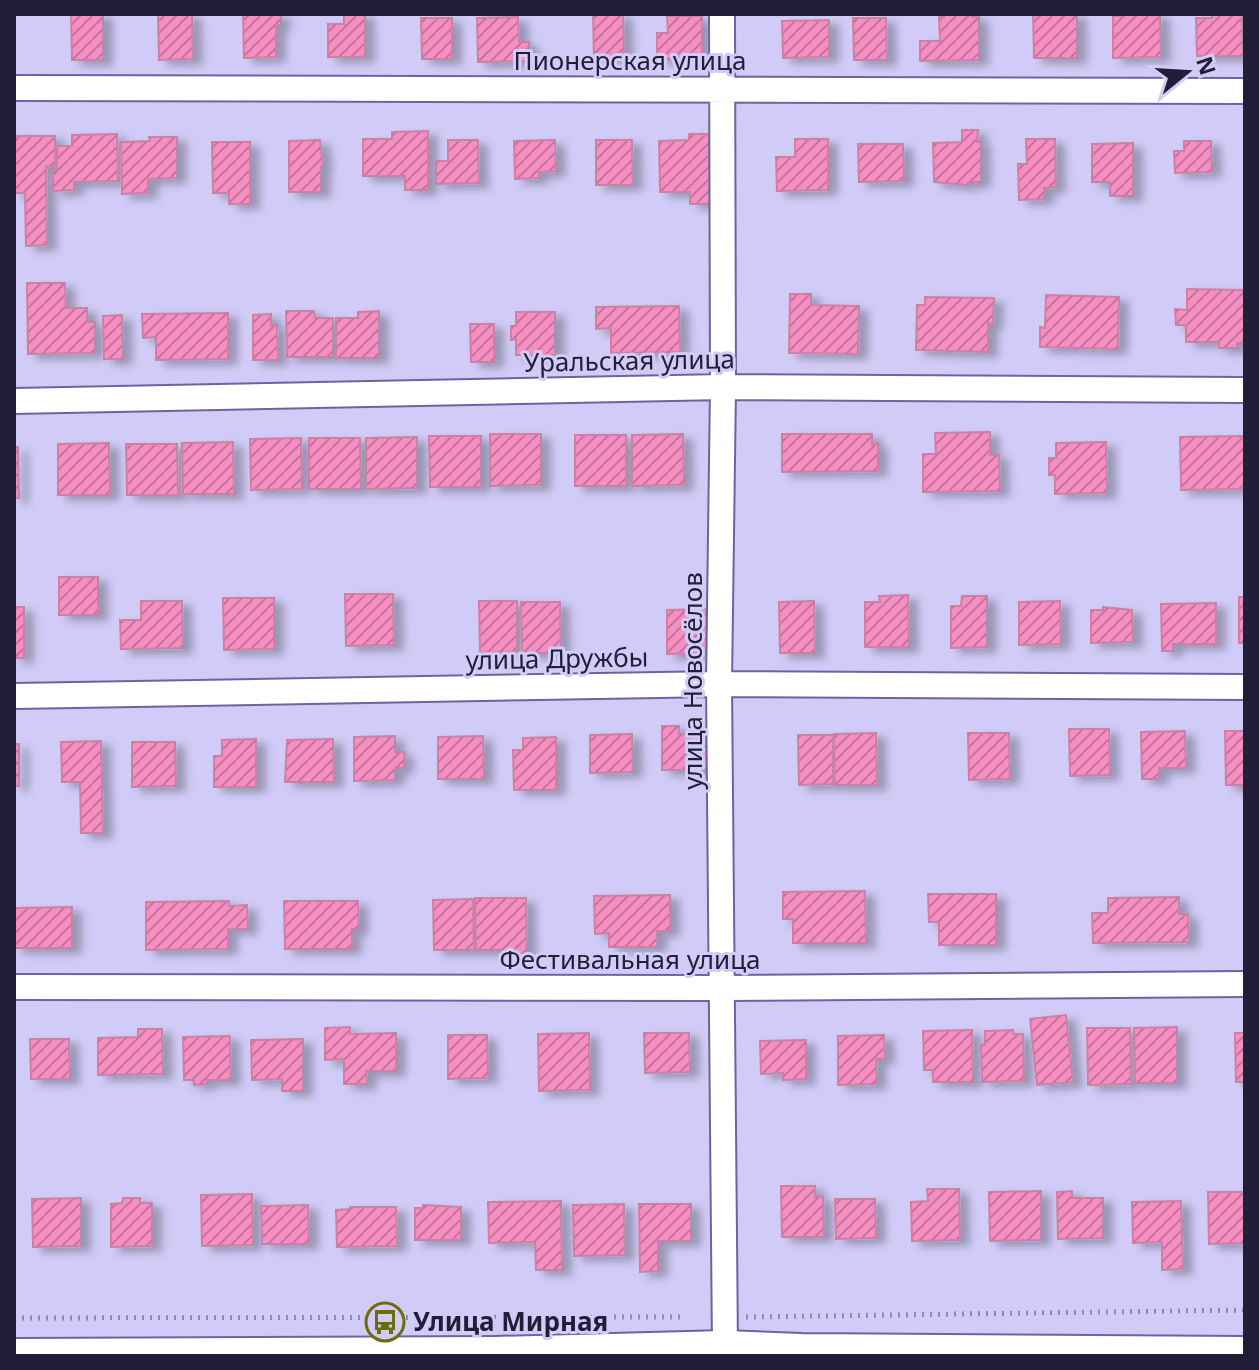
<svg xmlns="http://www.w3.org/2000/svg" width="1259" height="1370" font-family="'Noto Sans',sans-serif">
	<style>
		.building { fill: url(#building-hatch); stroke: #c982a4; stroke-width: 2; filter: url(#shadow) }
		.lines { fill: none; stroke-linecap: round; stroke-linejoin: round }
		.street-casing { stroke: #6d63a2; stroke-width: 28 }
		.secondary-casing { stroke: #6d63a2; stroke-width: 38 }
		.path { stroke: #8f8aaf; stroke-width: 5; stroke-dasharray: 2 6; stroke-linecap: butt }
		.street { stroke: #fff; stroke-width: 24 }
		.secondary { stroke: #fff; stroke-width: 34 }
		.labels { text-anchor: middle; stroke-width: 6; stroke-linejoin: round; paint-order: stroke }
		.street-label { font-size: 26px; fill: #221e38; stroke: #d1ccf7 }
		.poi-label { font-size: 26px; font-weight: bold; fill: #221e38; stroke: #d1ccf7; text-anchor: start }
	</style>
	<defs>
		<pattern id="building-hatch" width="6" height="6" patternUnits="userSpaceOnUse" patternTransform="scale(2)"><rect width="6" height="6" fill="#f68ec1"/><path d="M-1 1l2-2M0 6l6-6M5 7l2-2" fill="none" stroke="#c7739e"/></pattern>
		<filter id="shadow"><feDropShadow dx="9" dy="5" stdDeviation="4" flood-color="#0004"/></filter>
	</defs>
	<rect width="100%" height="100%" fill="#d1ccf7"/>
	<path class="building" d="M71 14H103V60H72Z
		M158 14H192L193 59 159 60Z
		M243 14H281V25H276V57L244 58Z
		M344 14H365V57H328V24H344Z
		M593 14H623L624 58H594Z
		M944 14H972V17H979V60L920 61V41H940L939 17H944Z
		M1033 14H1077V58H1034Z
		M1120 14H1160L1161 57 1113 58V16H1120Z
		M1212 14H1242L1243 56H1197L1196 18H1212Z
		M667 16H702V59H657V33H668Z
		M518 17 519 42H529V61L478 62 477 18Z
		M421 18H452V59H422Z
		M853 18H886L887 60H854Z
		M829 20V57L783 58 782 21Z
		M962 130H978L977 142H981V182H968V185L934 182 933 143 962 142Z
		M428 131V190H405V176H363V139H392V132Z
		M117 134 118 181 74 182V190L53 191V170H57V146H72V135Z
		M689 134H709L710 204H690V192H660L659 141 689 140Z
		M14 136H55V166H46L47 245 26 246 25 193H14Z
		M149 137H177V178L148 179V193L122 194 121 142 150 141Z
		M795 139H828V190L777 191 776 157H795Z
		M1026 139H1055L1056 187 1044 188V199L1019 200 1018 164H1027Z
		M320 140 323 166H321V192H289V141Z
		M448 140H478L479 183 436 184V161H448Z
		M555 140 556 171 539 172V178L515 179 514 141Z
		M596 140H632L633 185H596Z
		M1184 141H1211L1212 172 1175 173 1174 151H1184Z
		M212 142H250V204H229V193H213Z
		M1133 143V196H1110V182H1092V144Z
		M858 144H903L904 181 859 182Z
		M27 283H65L66 308H87V322H95V353L28 354Z
		M1187 289 1245 290V343H1237V348H1219V342H1186V325H1176L1175 309 1187 310Z
		M790 294H811V305L859 306 858 354 789 353Z
		M1046 295 1119 297 1118 349 1040 347V327L1045 328Z
		M925 297 994 298 993 324 988 323V352L916 350 917 305H925Z
		M679 306 680 352 611 353V328L596 329V307Z
		M286 311H314L315 318H333V357H287Z
		M379 311V358H336V318H358V312Z
		M516 312H555V355H516V339L511 340V326H516Z
		M228 313V359L156 360V337L143 338 142 314Z
		M271 314V325H277L278 360H253V315Z
		M122 315 123 359H104L103 316Z
		M470 324H494V362H471Z
		M990 432V455H999L1000 491 923 492V454H936L935 433Z
		M490 434H541V485L490 486Z
		M683 434 684 485 632 486V435Z
		M782 434H872V444L878 443V471L782 472Z
		M575 435H626V486H575Z
		M429 436H481V487H430Z
		M1245 436V489L1181 490 1180 437Z
		M417 437V488L366 489V438Z
		M301 438 302 489 251 490 250 439Z
		M309 438H360L361 489H309Z
		M233 442 234 494H183L182 443Z
		M1106 442 1107 493 1055 494V475H1049V458H1056V443Z
		M109 443 110 495H58V444Z
		M126 444H177L178 495H127Z
		M14 447H18L19 498H14Z
		M59 577H98V615H59Z
		M345 594H393L394 645 346 646Z
		M908 595 909 647H865V602H880L879 596Z
		M962 596H987V647L951 648V606H961Z
		M1239 597H1245V643H1239Z
		M223 598H274V649L224 650Z
		M141 601H182L183 648 121 649 120 620H141Z
		M479 601H517V652L480 653Z
		M814 601 815 653H780L779 602Z
		M1060 601 1061 644 1019 645V602Z
		M521 602H560L561 653H522Z
		M1216 603V644H1173V651H1162L1161 604Z
		M14 607H24V658H14Z
		M1103 607 1132 610 1133 642 1091 643V610H1103Z
		M710 609 711 653 667 654V610Z
		M662 726H679V734L710 733 711 770H662Z
		M1069 729H1109L1110 775 1070 776Z
		M1185 731 1186 768H1159V779H1142L1141 732Z
		M1225 731H1245V809L1243 785H1226Z
		M876 733 877 785H835L834 734Z
		M968 733H1009L1010 779 969 780Z
		M632 734 633 772 590 773V735Z
		M798 735H833V784L799 785Z
		M395 736V752H404V768H395V780L354 781V737Z
		M483 736 484 779H438V737Z
		M556 737V790H514L513 750H523V738Z
		M256 739V787H214V756H222V740Z
		M333 739 334 782H285L287 740Z
		M101 741 103 833H81L80 782H62L61 742Z
		M132 742H175L176 786 132 787Z
		M14 744H19V786H14Z
		M865 891 866 943H793V919H783V892Z
		M928 894H996V945H939V922H929Z
		M670 895V931H657V947H609V933L595 934 594 896Z
		M1179 897V914H1188L1189 942 1093 943 1092 913H1108V898Z
		M475 898H526L527 958H500V950H476Z
		M473 899 474 950H434L433 900Z
		M229 901V906L247 905 248 929H228V949L146 950V902Z
		M284 901H358L359 929H352V949H285Z
		M72 907V948H14V908Z
		M1066 1015 1073 1082 1037 1085 1030 1019Z
		M350 1027V1034L396 1033V1071H366L367 1084H344V1059L325 1060V1028Z
		M1177 1027V1083H1135L1134 1028Z
		M1087 1028H1130L1131 1084 1088 1085Z
		M138 1029H162L163 1074 98 1075V1038L138 1037Z
		M972 1030 973 1082H933V1070H924L923 1031Z
		M1013 1030V1034H1023L1024 1081 982 1082 981 1045H985V1031Z
		M589 1033 590 1090 539 1091 538 1034Z
		M644 1033H689L690 1072 645 1073Z
		M1235 1033H1245V1082H1236Z
		M448 1035H487L488 1078 448 1079Z
		M884 1035 885 1059H876L877 1084 838 1085V1036Z
		M230 1036 231 1080H207V1084L194 1085V1080H184L183 1037Z
		M30 1039H69L70 1079H31Z
		M303 1039V1091H282V1079L252 1080 251 1040Z
		M806 1040V1079L783 1080V1073L761 1074 760 1041Z
		M781 1186H815V1197H823L824 1237H782Z
		M927 1189H959L960 1240 912 1241 911 1202 928 1201Z
		M1041 1191V1240L990 1241 989 1192Z
		M1072 1191V1198H1103V1238L1058 1239 1057 1192Z
		M1208 1192H1245V1243L1209 1244Z
		M252 1194 253 1245 202 1246 201 1195Z
		M81 1198V1246L33 1247 32 1199Z
		M123 1198H140V1203H152V1246L111 1247V1204L122 1203Z
		M835 1199H875L876 1238 836 1239Z
		M561 1201 562 1270H536L535 1242 489 1243 488 1202Z
		M1181 1201 1183 1269 1162 1270V1242L1133 1243 1132 1202Z
		M624 1204 625 1255 574 1256 573 1205Z
		M639 1204H691V1241H658V1271L640 1272Z
		M308 1205 309 1244H262L261 1206Z
		M423 1205 461 1207V1240H415V1208H423Z
		M350 1207H396L397 1246 337 1247 336 1210 350 1209Z"/>
	<g class="lines">
		<g class="street-casing">
			<path id="street" d="M722 14 723 387 719 684 725 1348
				M14 88 1245 91
				M14 401 723 387 1245 390
				M14 696 719 684 1245 687
				M14 987 723 988 1245 984"/>
		</g>
		<g class="secondary-casing">
			<path id="secondary" d="M14 1356 495 1354 725 1348 801 1351 1245 1354"/>
		</g>
		<path class="path" d="M746 1317 1245 1310
			M14 1318 684 1317"/>
		<use href="#street" class="street"/>
		<use href="#secondary" class="secondary"/>
	</g>
	<defs>
		<g id="bus-ring" transform="scale(2)"><circle r="9.5" fill="#d1ccf7" stroke="#6b6c0c" stroke-width="1.5"/><path d="M-5-6H5V4H4V6H2V4H-2V6H-4V4H-5ZM-3.5-4V0h7V-4ZM-3.5 1.2v1.5H-2V1.2ZM2 1.2v1.5H3.5V1.2Z" fill="#6b6c0c"/></g>
	</defs>
	<g fill-rule="evenodd">
		<use href="#bus-ring" x="385" y="1322"/>
	</g>
	<g class="labels">
		<g class="street-label">
			<text x="630" y="70">Пионерская улица</text>
			<text transform="translate(629 361) rotate(-1)" y="9">Уральская улица</text>
			<text transform="translate(557 659) rotate(-1)" y="9">улица Дружбы</text>
			<text transform="translate(693 681) rotate(-90)" y="9">улица Новосёлов</text>
			<text x="630" y="969">Фестивальная улица</text>
		</g>
		<g class="poi-label">
			<text x="413" y="1331">Улица Мирная</text>
		</g>
	</g>
	<rect width="1259" height="1370" fill="none" stroke="#221e38" stroke-width="32"/>
	<g transform="translate(1187 72) rotate(72)" stroke="#d1ccf7" stroke-width="6" paint-order="stroke">
	<path d="M0-6L14 30L0 20L-14 30Z" fill="#221e38"/>
	<text y="-12" font-size="22" font-weight="bold" text-anchor="middle" fill="#221e38">N</text>
	</g>
</svg>
